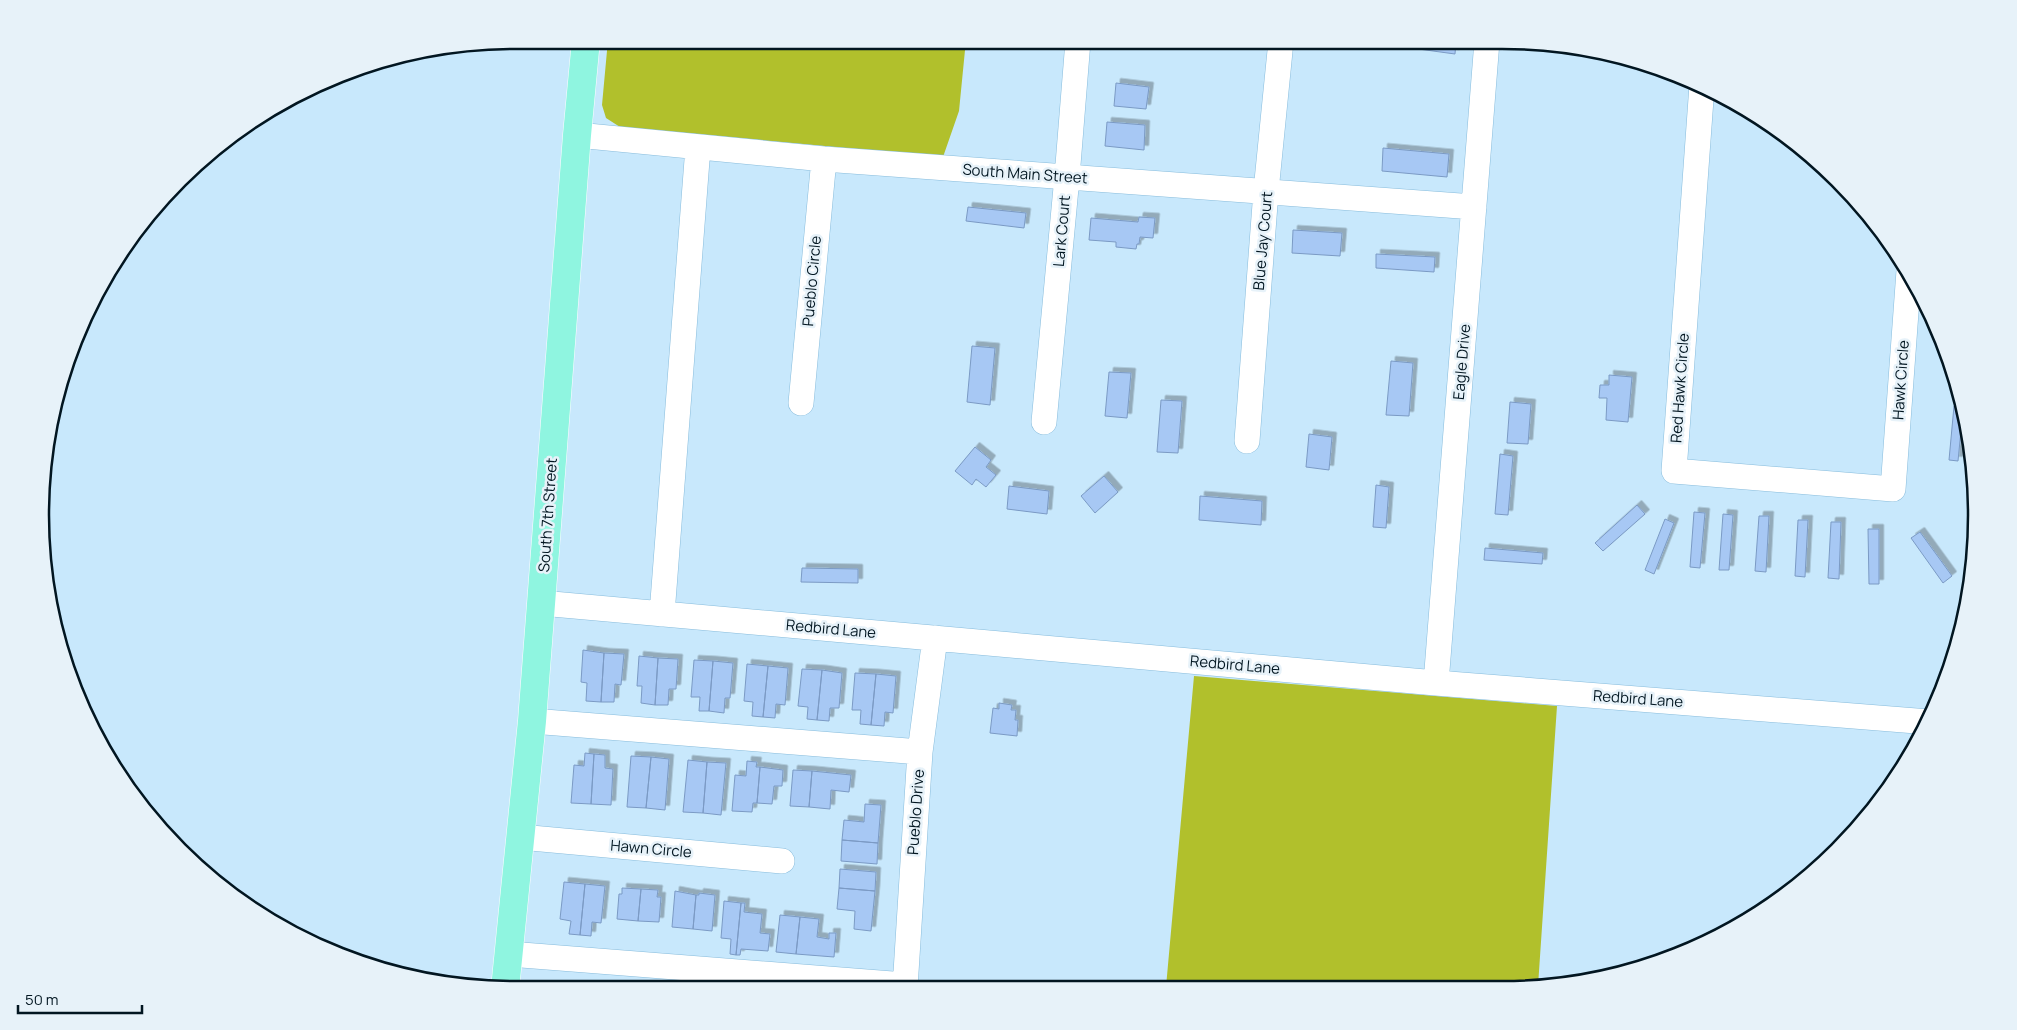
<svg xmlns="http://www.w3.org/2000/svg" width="2017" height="1030" font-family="Manrope,sans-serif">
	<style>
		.forest { fill: #b1c02c }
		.building { fill: #a7c8f4; stroke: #7b9ac4; filter: url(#shadow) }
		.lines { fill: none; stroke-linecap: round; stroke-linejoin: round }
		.minor-casing { stroke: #87bcdc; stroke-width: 26 }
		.major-casing { stroke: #fff; stroke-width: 29 }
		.minor { stroke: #fff; stroke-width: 25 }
		.major { stroke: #8ff5e0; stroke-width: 28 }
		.labels { text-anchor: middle; stroke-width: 5; stroke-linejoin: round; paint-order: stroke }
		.street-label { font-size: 15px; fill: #021621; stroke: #e7f2f9 }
		.rim { fill: none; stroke: #021621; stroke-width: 2.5 }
	</style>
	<defs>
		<filter id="shadow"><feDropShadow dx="4.5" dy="-4.5" stdDeviation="0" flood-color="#0004"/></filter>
	</defs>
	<rect width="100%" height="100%" fill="#c8e8fc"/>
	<path class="forest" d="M608 40H966L959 111 943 157 620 127 606 118 602 105Z
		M1194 676 1557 706 1538 986 1166 987Z"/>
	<path class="building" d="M1412 41H1456L1455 54 1411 48Z
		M1116 83 1149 87 1146 109 1114 106Z
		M1107 122 1145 125 1144 150 1105 146Z
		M1383 148 1449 154 1447 177 1382 171Z
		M968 207 1026 213 1024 228 966 221Z
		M1139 217 1155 218 1153 238 1140 237 1139 244H1137L1136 249 1116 247V242L1089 240 1091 218 1138 222Z
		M1293 230 1342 233 1340 256 1292 253Z
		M1376 254 1435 257 1434 272 1376 268Z
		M972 346 995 348 990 405 967 402Z
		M1391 361 1413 363 1409 416 1386 415Z
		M1109 372 1131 373 1127 418 1105 416Z
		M1609 375 1632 377 1628 422 1606 420 1607 398H1599L1600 385H1609Z
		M1161 400 1182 401 1178 453 1157 452Z
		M1510 402 1531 404 1528 444 1507 443Z
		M1954 406H1962L1963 410 1958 461 1949 460Z
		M1309 434 1332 437 1329 470 1306 467Z
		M975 447 991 460 986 467 996 475 986 487 976 479 972 485 955 471Z
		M1500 454 1513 456 1508 515 1495 514Z
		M1104 476 1118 492 1095 513 1081 496Z
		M1376 485 1389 487 1386 528 1373 527Z
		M1009 486 1049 491 1047 514 1007 509Z
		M1200 496 1262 501 1261 525 1199 520Z
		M1637 505 1645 514 1603 551 1595 543Z
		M1694 512 1705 513 1700 568 1690 567Z
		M1723 514 1733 515 1729 570H1719Z
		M1759 516H1769L1766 572 1755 571Z
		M1665 519 1674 523 1654 574 1645 570Z
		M1798 520H1808L1805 577 1795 576Z
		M1831 522H1841L1839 579 1828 578Z
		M1868 529H1879V584H1869Z
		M1920 532 1952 576 1943 583 1911 538Z
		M1485 548 1543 553 1542 564 1484 560Z
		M802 568 858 569V583L801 582Z
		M583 650 604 653 601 702 586 701 587 683 581 682Z
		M604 653 624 654 621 685 615 684 614 702H601Z
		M639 656 658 658 655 705 641 703 642 686H637Z
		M658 658 678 659 676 689H669L668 705H655Z
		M694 660 713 661 709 711H699L700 697H691Z
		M713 661 733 663 730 698H725L724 713 709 711Z
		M747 664 768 666 763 717 752 716 753 702 744 701Z
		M768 666 788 668 785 705 776 704 775 718 763 717Z
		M802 669 822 670 817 720 807 719 808 707 798 706Z
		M822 670 842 673 839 708H830L829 721 817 720Z
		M855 673 876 674 871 725 860 724 861 710H852Z
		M876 674 896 676 893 713 885 712 884 726 871 725Z
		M999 703 1012 705 1011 710H1016L1015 720H1018L1017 736 990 733 993 708 999 709Z
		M585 753 594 754 591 804 571 803 574 765 584 766Z
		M594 754 605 755V768L613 769 611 805 591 804Z
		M631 756 651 757 646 808 627 807Z
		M651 757 669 759 665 810 646 808Z
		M688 760 707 762 703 813 683 812Z
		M747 761 757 762 756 767H760L757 803H753L752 812 732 811 735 775 746 776Z
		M707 762 726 763 721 815 703 813Z
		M760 767 783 770 782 786H774L772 804 757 803Z
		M793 770 812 771 809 807 790 806Z
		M812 771 851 775 849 792 831 790 830 809 809 807Z
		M865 804 881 805 878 843 842 840 844 820 864 822Z
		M842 840 878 843 877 864 841 861Z
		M840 869 876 872 875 891 839 888Z
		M564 882 585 884 580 935 569 934 571 921 560 919Z
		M585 884 605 886 601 923 592 922 591 936 580 935Z
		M622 888 641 889 638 921 617 919 619 894H622Z
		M839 888 875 891 871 931 854 929 855 911 837 909Z
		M641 889 658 890 657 897H661L659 922 638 921Z
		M675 891 696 895 693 929 672 927Z
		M699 893 715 895 712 931 693 929 696 895H699Z
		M724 901 741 903 736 955 730 954 731 939 721 938Z
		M741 903H745L744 912 762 914 760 933 770 934 768 951 741 949 740 955H736Z
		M780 915 800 917 796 954 776 952Z
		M800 917 819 919 817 937 829 939V933H836L834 957 796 954Z"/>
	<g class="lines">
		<g class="minor-casing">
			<path id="minor" d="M1702 85 1674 471 1893 489 1909 271
				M577 135 824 159 1474 207
				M801 403 824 159
				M1044 422 1067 177 1078 41
				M1247 441 1266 191 1281 41
				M541 603 1436 683 1929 722
				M662 614 698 147
				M1436 683 1487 41
				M532 721 920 752
				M520 837 782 861
				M509 954 905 985
				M905 988 920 752 935 638"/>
		</g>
		<g class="major-casing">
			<path id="major" d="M505 989 532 721 577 135 586 40"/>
		</g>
		<use href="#minor" class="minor"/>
		<use href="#major" class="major"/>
	</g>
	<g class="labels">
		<g class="street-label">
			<text transform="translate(1025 174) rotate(4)" y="5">South Main Street</text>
			<text transform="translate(1062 231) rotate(-85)" y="5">Lark Court</text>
			<text transform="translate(1263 241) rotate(-85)" y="5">Blue Jay Court</text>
			<text transform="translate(812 281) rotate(-85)" y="5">Pueblo Circle</text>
			<text transform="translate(1462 362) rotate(-85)" y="5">Eagle Drive</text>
			<text transform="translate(1901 380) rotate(-86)" y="5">Hawk Circle</text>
			<text transform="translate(1680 388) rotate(-86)" y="5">Red Hawk Circle</text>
			<text transform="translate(548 515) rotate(-86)" y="5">South 7th Street</text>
			<text transform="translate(831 629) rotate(5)" y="5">Redbird Lane</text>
			<text transform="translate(1235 665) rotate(5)" y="5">Redbird Lane</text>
			<text transform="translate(1638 699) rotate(4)" y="5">Redbird Lane</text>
			<text transform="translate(916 812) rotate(-86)" y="5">Pueblo Drive</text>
			<text transform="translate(651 849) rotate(5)" y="5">Hawn Circle</text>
		</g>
	</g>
	<path d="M0 0H2017V1030H0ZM515 49H1502A466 466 0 0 1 1968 515V515A466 466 0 0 1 1502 981H515A466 466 0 0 1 49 515V515A466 466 0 0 1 515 49Z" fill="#e7f2f9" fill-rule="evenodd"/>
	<path class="rim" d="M515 49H1502A466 466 0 0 1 1968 515V515A466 466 0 0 1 1502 981H515A466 466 0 0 1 49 515V515A466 466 0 0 1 515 49Z"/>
	<path d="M18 1005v8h124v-8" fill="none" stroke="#021621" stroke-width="2.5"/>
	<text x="25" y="1005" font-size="15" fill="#021621" stroke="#e7f2f9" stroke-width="4" paint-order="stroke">50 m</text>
</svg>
